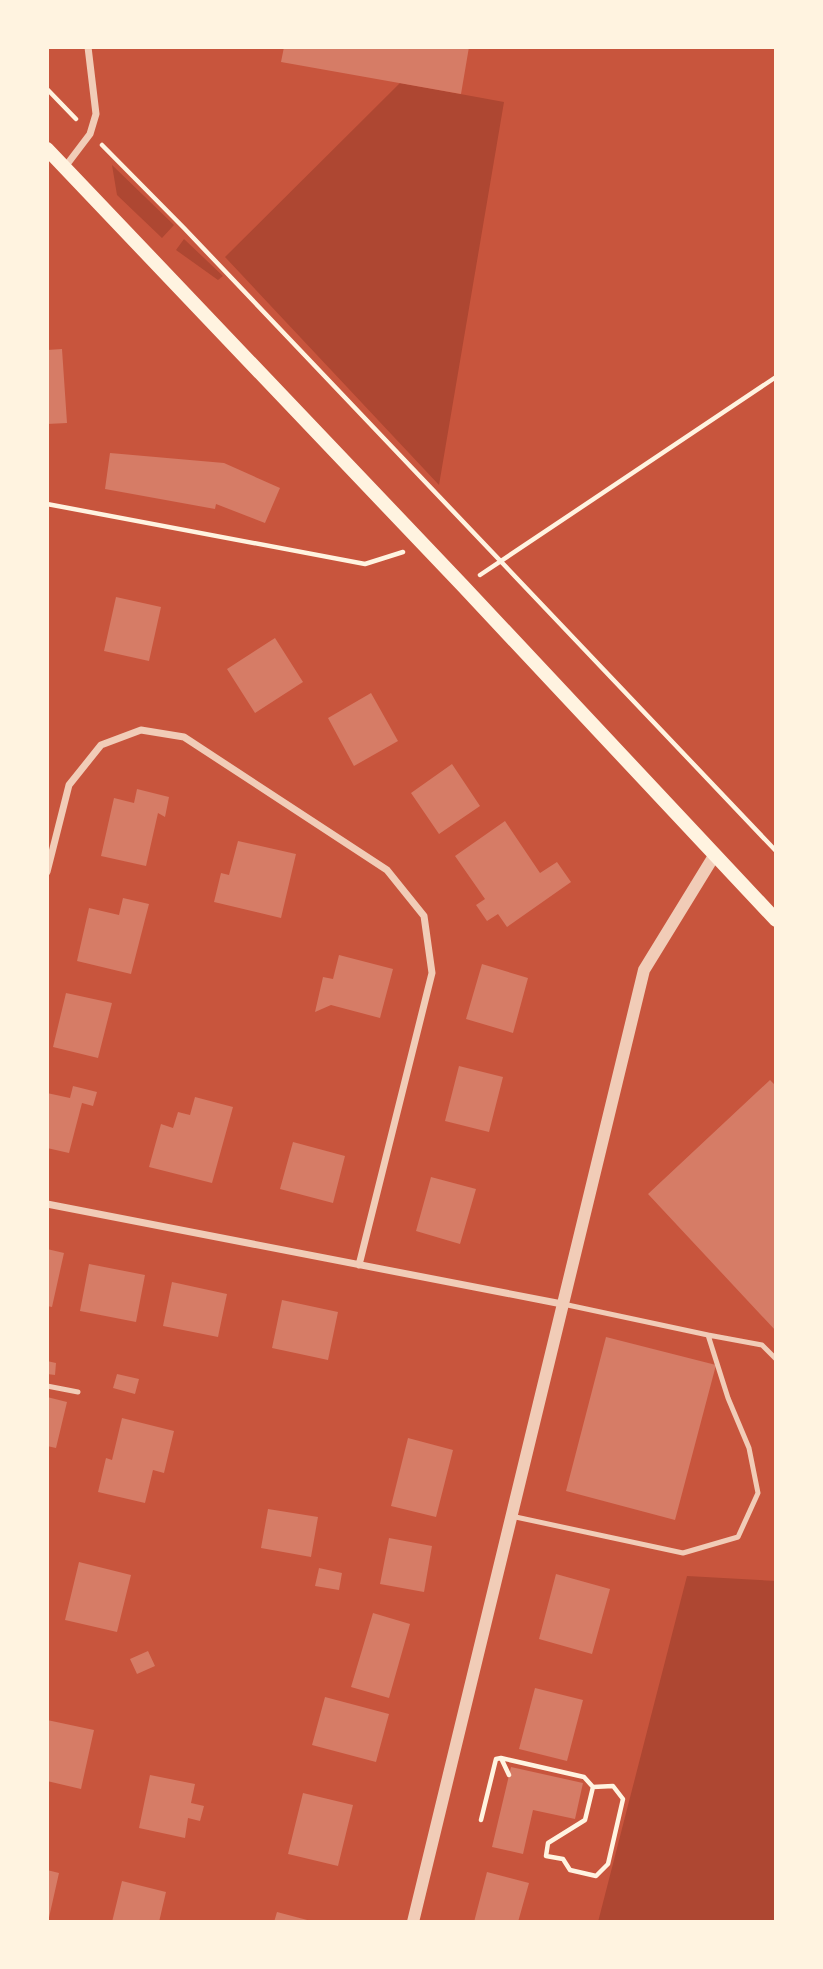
<svg xmlns="http://www.w3.org/2000/svg" width="823" height="1969" font-family="Arial,sans-serif">
	<style>
		.green { fill: #ae4732 }
		.building { fill: #d67c66 }
		.lines { fill: none; stroke-linecap: round; stroke-linejoin: round }
		.path { stroke: #fff3e0; stroke-width: 4.5 }
		.service { stroke: #f1ccb7; stroke-width: 5 }
		.minor { stroke: #f1ccb7; stroke-width: 7 }
		.tertiary { stroke: #f1ccb7; stroke-width: 12 }
		.secondary { stroke: #fff3e0; stroke-width: 14 }
	</style>
	<rect width="100%" height="100%" fill="#c8553d"/>
	<path class="green" d="M400 83 504 102 439 485 225 257Z
		M112 165 174 225 162 238 117 195Z
		M184 239 223 276 218 280 176 250Z
		M687 1576 776 1581V1922H598Z"/>
	<path class="building" d="M284 47H469L461 94 281 62Z
		M62 349 67 423 47 424V350Z
		M110 453 224 463 280 488 265 523 216 504 215 509 105 489Z
		M116 597 161 607 149 661 104 651Z
		M275 638 303 682 255 713 227 669Z
		M371 693 398 741 354 766 328 718Z
		M452 764 480 806 439 834 411 793Z
		M137 789 169 797 165 817 158 813 146 866 101 856 114 798 134 803Z
		M505 821 540 873 557 862 571 882 507 927 498 914 487 921 476 905 485 899 455 856Z
		M238 841 296 854 281 918 214 902 221 873 229 875Z
		M123 898 149 904 131 974 77 961 89 908 119 915Z
		M339 955 393 969 380 1018 331 1005 315 1012 323 977 333 979Z
		M482 964 528 978 513 1033 466 1019Z
		M66 993 112 1003 98 1058 53 1047Z
		M459 1066 503 1077 489 1132 445 1121Z
		M770 1080 776 1086V1331L648 1194Z
		M73 1086 97 1092 93 1106 82 1103 69 1153 47 1148V1093L70 1098Z
		M195 1097 233 1107 212 1183 149 1167 161 1124 173 1128 178 1112 190 1115Z
		M293 1142 345 1156 333 1203 280 1189Z
		M431 1177 476 1189 460 1244 416 1231Z
		M47 1249 64 1253 52 1307 47 1306Z
		M89 1264 145 1275 136 1322 80 1311Z
		M172 1282 227 1294 218 1337 163 1326Z
		M282 1300 338 1312 328 1360 272 1348Z
		M606 1337 716 1365 675 1520 566 1491Z
		M47 1361 56 1363 55 1375 47 1374Z
		M117 1374 139 1379 135 1394 113 1388Z
		M47 1397 67 1402 56 1448 47 1446Z
		M122 1418 174 1431 164 1473 153 1470 145 1503 98 1492 106 1458 112 1460Z
		M408 1438 453 1450 436 1517 391 1506Z
		M268 1509 318 1517 311 1557 261 1548Z
		M389 1538 432 1546 424 1592 380 1584Z
		M79 1562 131 1575 117 1632 65 1620Z
		M319 1568 342 1573 339 1590 315 1586Z
		M556 1574 610 1589 592 1654 539 1639Z
		M373 1613 410 1624 389 1698 351 1687Z
		M148 1651 155 1666 137 1674 130 1659Z
		M535 1688 583 1700 567 1761 519 1749Z
		M325 1697 389 1714 376 1762 312 1745Z
		M47 1720 94 1730 81 1789 47 1781Z
		M511 1767 583 1783 575 1819 533 1810 523 1854 492 1847Z
		M150 1775 195 1784 191 1803 204 1806 200 1821 188 1818 185 1838 139 1828Z
		M303 1793 353 1805 338 1866 288 1854Z
		M47 1870 59 1873 48 1922H47Z
		M487 1872 529 1883 518 1922H474Z
		M122 1881 166 1892 159 1922H112Z
		M277 1912 311 1921V1922H274Z"/>
	<g class="lines">
		<path class="path" d="M47 89 76 119
			M102 145 184 228 776 851
			M47 504 365 564 403 552
			M480 575 776 377
			M501 1758 584 1777 593 1787
			M613 1786 623 1799 608 1864 596 1876 570 1870 563 1859 546 1856 548 1843 585 1820 593 1787Z
			M481 1820 496 1759 501 1758 509 1775"/>
		<path class="service" d="M708 1335 762 1345 776 1359
			M47 1386 78 1392
			M511 1516 683 1553 738 1537 758 1493 749 1448 728 1398 708 1335 563 1304"/>
		<path class="minor" d="M65 167 90 134 96 114 88 47
			M47 872 69 785 101 745 141 730 184 737 387 870 424 916 432 973 359 1265
			M47 1204 562 1304"/>
		<path class="tertiary" d="M413 1922 644 970 714 856"/>
		<path class="secondary" d="M47 149 463 586 776 920"/>
	</g>
	<rect width="823" height="1969" fill="none" stroke="#fff3e0" stroke-width="98"/>
</svg>
